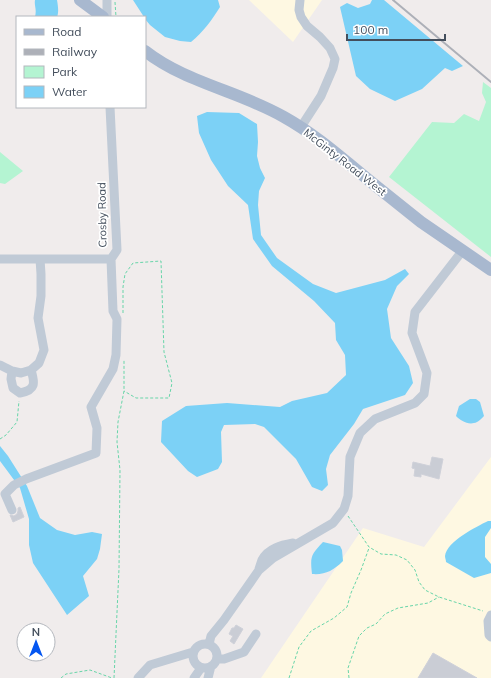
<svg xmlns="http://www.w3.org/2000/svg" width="491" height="678" font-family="Mulish,sans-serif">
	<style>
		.commercial { fill: #fef8e2 }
		.green { fill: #b4f4d2 }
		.water { fill: #7cd1f6 }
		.building { fill: #cacdd5; stroke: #cfd1d9 }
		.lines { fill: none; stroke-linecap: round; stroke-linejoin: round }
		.path { stroke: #68d5a9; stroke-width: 1; stroke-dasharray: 3 2; stroke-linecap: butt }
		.minor { stroke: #c0cad6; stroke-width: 9 }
		.major { stroke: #a8b8cf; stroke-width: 12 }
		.rail { stroke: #adb0b8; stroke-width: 2 }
		.labels { text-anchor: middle; stroke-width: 3.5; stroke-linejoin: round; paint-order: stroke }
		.street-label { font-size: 11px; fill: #434e5c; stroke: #fff }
	</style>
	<rect width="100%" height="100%" fill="#f0ecec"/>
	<path class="commercial" d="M249 0H322L293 42Z
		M491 457V678H261L363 528 424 547Z"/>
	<path class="green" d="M483 82 491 88V257L389 177 432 122 454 123 464 114 479 121 486 102 482 93Z
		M0 152 23 171 5 184 0 183Z"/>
	<path class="water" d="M35 0H57C58 6 59 12 57 17H35C37 9 34 6 35 0Z
		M133 0H218L220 7C212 20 203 32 191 42L180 41 165 37 150 25 145 19V17H144Z
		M372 0H384L463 66 452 71 445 68 422 89 395 101 370 89 356 76 340 7 347 3 358 8 370 4Z
		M207 112 239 113 257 124 258 142 257 156 260 168 265 178 259 191 258 205 261 235 277 258 313 284 336 293 385 280 405 269 409 274 397 286 387 309 391 338 409 366 413 383 405 395 363 409 354 424 330 455 326 469 328 485 322 491 312 487 296 459 264 427 255 424 224 425 221 432 222 462 218 469 197 477 188 471 161 442 162 421 186 406 227 403 280 407 292 401 327 393 346 375 345 355 336 340 335 323 314 301 272 266 253 239 248 205 228 186 211 160 199 133 197 116Z
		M470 399H476L480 402 484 416C482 418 479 421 477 422 469 426 461 421 456 416L459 406Z
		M0 446 8 456 27 486 40 518 57 530 75 535 92 532 102 534 100 549 97 559 83 576 89 596 67 615 33 563 29 545V519L20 488 0 461Z
		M488 521H491V528L485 537V557L491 564V573L474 578 446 562C446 560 445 558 445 556 447 541 476 527 488 521Z
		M323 542 340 546 342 550 343 561C333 571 325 575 312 574 310 556 311 555 323 542Z"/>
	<path class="building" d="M432 457 443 459 439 479 421 474V477L414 476 415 469 412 468 413 462 430 466Z
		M20 507 24 517 13 522 10 515 14 516 17 514 18 511V508Z
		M236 625 243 629 234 644 230 641 233 636 229 634 232 628H234Z
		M433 653 477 678H418Z"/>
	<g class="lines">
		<path class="path" d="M115 2 116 17
			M123 313V287L125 274 133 263 161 261 164 352 172 383 169 398H136L124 391
			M0 439 6 435 17 422 19 401
			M348 516 369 547 381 554 396 555 407 560 415 570 419 582 425 590 439 597 483 611
			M61 678 66 674 90 670 112 678
			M114 678 119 569 120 470 117 442 118 422 124 391V359
			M289 678 299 647 311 631 334 618 347 607 351 593 361 570 369 548
			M349 678 348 668 359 636 367 628 376 624 385 614 398 608 428 603 439 597"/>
		<path class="minor" d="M107 0V17
			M300 0 299 10 301 17 307 26 320 37 330 48 335 59 333 68 321 96 301 127
			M0 259H111L117 250 110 107
			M0 365 12 371 21 373 31 370 39 363 44 350 38 318 41 296V274L40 259
			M12 371 11 379 13 388 20 393C36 390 35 383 31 370
			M12 510 5 494 14 485 26 479 96 453 97 428 91 407 113 369 116 355 117 319 113 311 111 259
			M259 569C260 566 261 563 262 560 268 548 282 545 293 543
			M491 615 488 621 489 635 491 637
			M193 656a12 12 0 1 1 24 0a12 12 0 1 1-24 0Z
			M209 644 211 636 224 620 259 570 273 558 333 523 344 509 348 496 350 457 360 433 375 419 415 403 424 394 427 373 412 333 415 312 463 250
			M217 659H224L244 652 256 634
			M138 678 150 665 193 652
			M194 678 201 668
			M208 678 211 666"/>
		<path class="major" d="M80 0 103 17
			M145 51C186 83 239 91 284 117 318 136 346 162 376 186 391 198 406 210 421 222 444 238 468 254 491 270"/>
		<path class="rail" d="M393 0 491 82"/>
	</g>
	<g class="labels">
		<g class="street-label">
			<text transform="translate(345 162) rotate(38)" y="4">McGinty Road West</text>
			<text transform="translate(102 215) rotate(-91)" y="4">Crosby Road</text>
		</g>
	</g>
	<rect x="16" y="16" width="130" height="92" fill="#ffffff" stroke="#b4b8be"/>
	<rect x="24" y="29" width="20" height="6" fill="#a8b8cf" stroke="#b4b8be"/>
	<text x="52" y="36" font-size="12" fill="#434e5c">Road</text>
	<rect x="24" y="49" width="20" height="6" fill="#adb0b8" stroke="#b4b8be"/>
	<text x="52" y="56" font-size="12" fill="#434e5c">Railway</text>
	<rect x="24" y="66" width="20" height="12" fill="#b4f4d2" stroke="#b4b8be"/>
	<text x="52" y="76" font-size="12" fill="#434e5c">Park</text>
	<rect x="24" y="86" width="20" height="12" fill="#7cd1f6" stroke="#b4b8be"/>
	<text x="52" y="96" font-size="12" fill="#434e5c">Water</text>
	<g transform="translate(36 642)"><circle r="19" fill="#ffffff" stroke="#b4b8be"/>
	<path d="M0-3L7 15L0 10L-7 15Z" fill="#0456f1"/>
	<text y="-6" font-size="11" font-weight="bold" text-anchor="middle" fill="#434e5c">N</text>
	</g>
	<path d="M347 34v6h98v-6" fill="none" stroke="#434e5c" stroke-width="2"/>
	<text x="353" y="34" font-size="12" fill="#434e5c" stroke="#ffffff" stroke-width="3" paint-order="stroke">100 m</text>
</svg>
